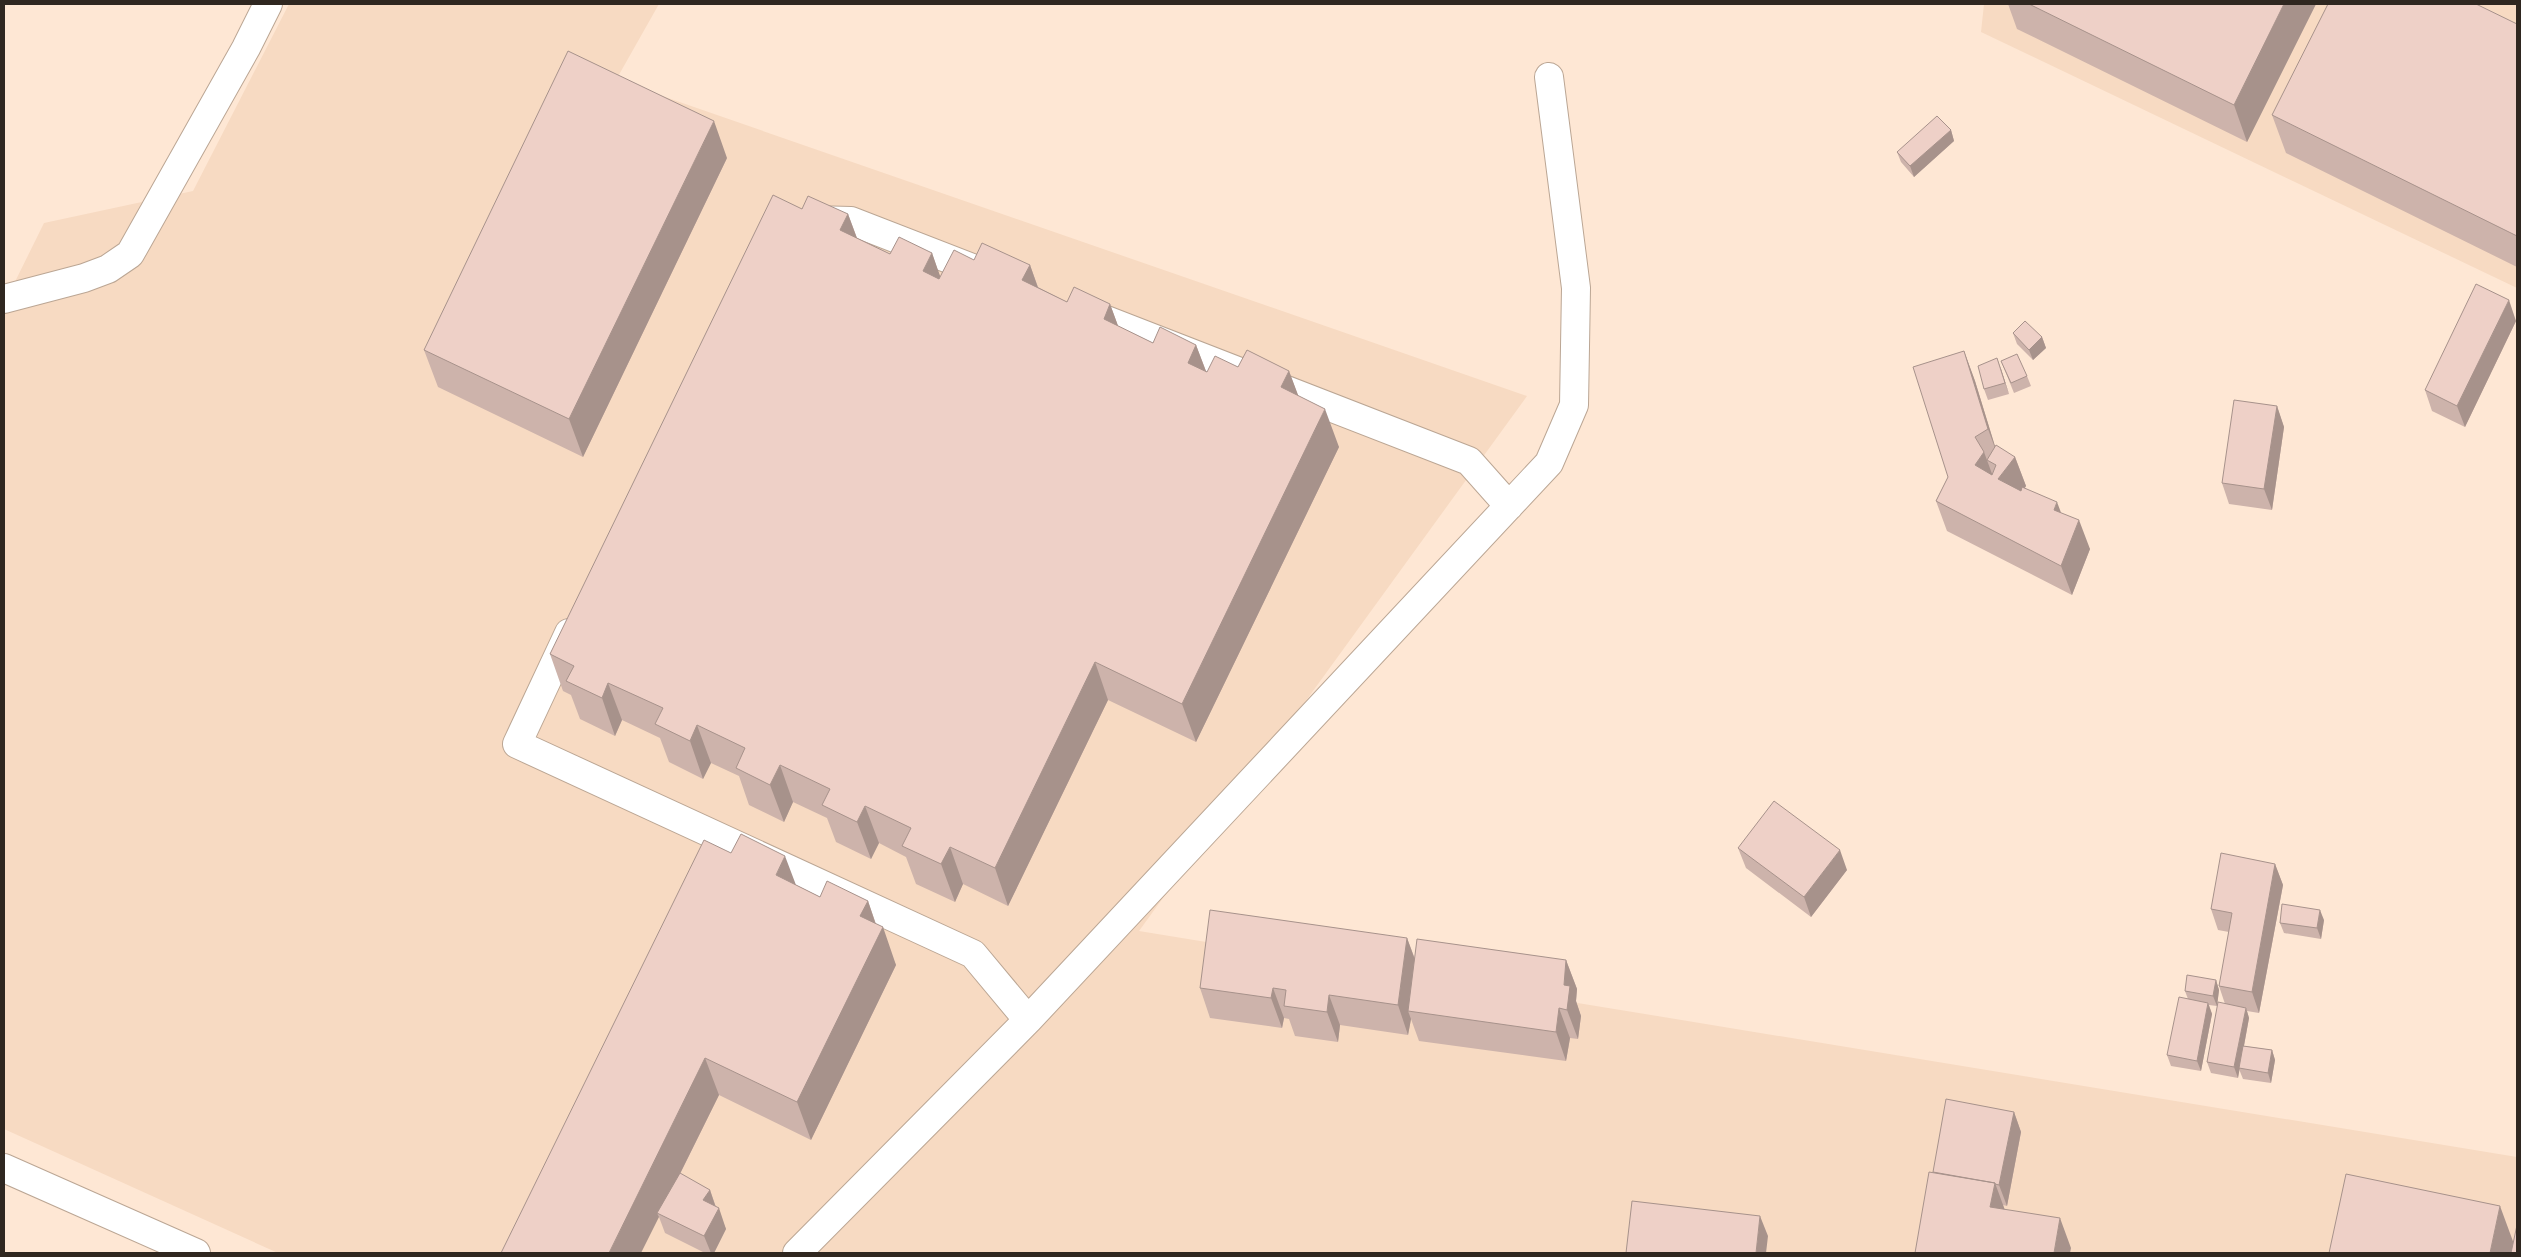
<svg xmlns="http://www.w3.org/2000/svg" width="2521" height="1257" font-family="Arial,sans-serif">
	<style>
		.built { fill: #f7dac2 }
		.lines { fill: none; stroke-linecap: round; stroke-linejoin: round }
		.minor-casing { stroke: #bba694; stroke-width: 30 }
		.minor { stroke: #fff; stroke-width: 28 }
		.wall { fill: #cdb3ab }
		.shaded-wall { fill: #a7928b }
		.building { fill: #eed0c7; stroke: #a7928b }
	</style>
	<rect width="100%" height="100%" fill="#fee7d4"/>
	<path class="built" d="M289 4H659L616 80 1527 396 1139 931 2517 1157V1253H278L4 1129V304L44 223 193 191Z
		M1984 4H2517V288L1981 32Z"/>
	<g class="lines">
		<g class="minor-casing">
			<path id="minor" d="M812 220 851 221 985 273
				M4 299 84 278 108 269 130 254 246 48 268 4
				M1083 311 1469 461 1509 506
				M569 633 517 744 973 954 1028 1020
				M4 1168 196 1253
				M797 1253 1028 1020 1549 463 1574 405 1576 288 1549 77"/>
		</g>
		<use href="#minor" class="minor"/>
	</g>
	<path class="wall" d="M2008 4H2316L2247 142 2017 29Z
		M2517 24V267L2286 153 2272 115Z
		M1951 130 1954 141 1914 177 1901 162 1897 152Z
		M727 158 583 457 438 387 424 350Z
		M802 209 848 214 857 238 890 254 932 253 940 277 974 260 1030 265 1038 287 1067 302 1110 304 1118 326 1153 343 1196 345 1206 371 1207 372 1238 367 1289 371 1298 396 1339 447 1196 742 1108 700 1008 906 963 884 955 902 916 884 906 857 879 843 871 859 836 842 827 818 793 802 784 822 749 805 739 776 711 763 703 779 669 762 660 738 622 720 615 736 580 719 571 695 563 691 550 654Z
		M2516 321 2465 427 2432 411 2425 390Z
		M2013 333 2042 337 2046 348 2033 360 2017 344Z
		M1964 351 1975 381 1995 447 2015 457 2026 486 2025 488 2061 513 2090 549 2072 595 1947 531 1936 501 1948 477Z
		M2001 361 2027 376 2031 386 2014 393Z
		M2001 369 2009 394 1988 400 1984 389Z
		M2277 406 2284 427 2272 510 2229 504 2222 483Z
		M1738 848 1847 870 1811 917 1746 868Z
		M2275 864 2283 885 2259 1013 2247 1011 2249 1018 2244 1046 2272 1050 2275 1060 2271 1083 2243 1079 2239 1069 2238 1078 2211 1073 2207 1062 2225 1004 2219 986 2229 932 2218 930 2211 909Z
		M796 885 820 897 868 901 876 924 896 965 811 1140 719 1095 680 1174 710 1190 716 1207 726 1229 714 1253H705L665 1233 659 1217 501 1253Z
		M2324 920 2321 939 2284 933 2280 923Z
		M1407 938 1415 959 1566 960 1577 989 1576 1001 1581 1016 1578 1039 1570 1038 1566 1061 1419 1041 1411 1019 1408 1035 1340 1025 1338 1042 1295 1036 1289 1019 1284 1018 1282 1028 1210 1018 1200 988Z
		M2216 980 2219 990 2217 1006 2209 1005 2212 1014 2201 1071 2171 1066 2167 1055 2188 999 2185 991Z
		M2014 1112 2021 1132 2007 1206 2003 1205 2004 1209 2071 1248 1933 1173Z"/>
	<path class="shaded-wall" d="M2284 4H2316L2247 142 2234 105Z
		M714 121 727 158 583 457 569 419Z
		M1951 130 1954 141 1914 177 1910 166Z
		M848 214 862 252 840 230Z
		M932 253 945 290 923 271Z
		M1030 265 1043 302 1022 280Z
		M2509 300 2516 321 2465 427 2457 406Z
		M1110 304 1124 342 1104 319Z
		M2042 337 2046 348 2033 360 2029 350Z
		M1196 345 1210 382 1188 363Z
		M1964 351 1975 381 1999 459 1988 429Z
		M1997 358 2001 369 2009 394 2005 383Z
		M1289 371 1303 408 1281 387Z
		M2277 406 2284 427 2272 510 2264 489Z
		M1325 409 1339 447 1196 742 1182 704Z
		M1984 452 1995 482 1975 465Z
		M2015 457 2026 486 2009 509 1998 479Z
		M2057 502 2068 531 2054 510Z
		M2079 520 2090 549 2072 595 2061 566Z
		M1095 662 1108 700 1008 906 995 868Z
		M608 683 622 720 615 736 602 698Z
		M697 725 711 763 703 779 690 741Z
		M780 765 793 802 784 822 770 785Z
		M865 806 879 843 871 859 857 822Z
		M950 847 963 884 955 902 941 864Z
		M1840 850 1847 870 1811 917 1804 897Z
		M785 856 799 893 776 875Z
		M2275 864 2283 885 2259 1013 2252 992Z
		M868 901 879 934 883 927 896 965 811 1140 797 1102 860 916Z
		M2320 910 2324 920 2321 939 2317 928Z
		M1407 938 1418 968 1408 1011 1411 1019 1408 1035 1398 1005Z
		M1566 960 1577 989 1576 1001 1581 1016 1578 1039 1567 1010 1564 985Z
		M2216 980 2219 990 2217 1006 2213 996Z
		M1273 988 1284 1018 1282 1028 1271 998Z
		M1329 995 1340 1025 1338 1042 1327 1012Z
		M2208 1003 2212 1014 2201 1071 2197 1061Z
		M1559 1008 1570 1038 1566 1061 1556 1032Z
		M2246 1008 2249 1018 2238 1078 2234 1067Z
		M2272 1050 2275 1060 2271 1083 2268 1073Z
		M705 1058 719 1095 660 1214 657 1213 659 1217 641 1253H609Z
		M2014 1112 2021 1132 2007 1206 1999 1185Z
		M1995 1183 2006 1213 1990 1207Z
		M710 1190 717 1211 703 1200Z
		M2500 1206 2514 1244 2512 1253H2490Z
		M719 1208 726 1229 714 1253H711L704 1236Z
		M1760 1216 1768 1236 1766 1253H1756Z
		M2060 1218 2071 1248 2070 1253H2054Z"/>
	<path class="building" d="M2029 4H2284L2234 105Z
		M2328 4H2476L2517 24V236L2272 115Z
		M568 51 714 121 569 419 424 350Z
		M1937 116 1951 130 1910 166 1897 152Z
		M773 195 802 209 808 196 848 214 840 230 890 254 899 237 932 253 923 271 939 279 954 250 974 260 982 243 1030 265 1022 280 1067 302 1074 287 1110 304 1104 319 1153 343 1160 327 1196 345 1188 363 1207 372 1215 356 1238 367 1247 350 1289 371 1281 387 1325 409 1182 704 1095 662 995 868 950 847 941 864 902 846 911 828 865 806 857 822 822 805 830 789 780 765 770 785 736 768 745 748 697 725 690 741 655 724 663 708 608 683 602 698 566 681 574 666 550 654Z
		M2476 284 2509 300 2457 406 2425 390Z
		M2025 321 2042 337 2029 350 2013 333Z
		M1964 351 1988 429 1975 437 1984 452 1975 465 1992 475 1996 465 1987 460 1996 445 2015 457 1998 479 2021 491 2022 487 2057 502 2054 510 2079 520 2061 566 1936 501 1948 477 1913 367Z
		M2017 354 2027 376 2011 383 2001 361Z
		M1997 358 2005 383 1984 389 1978 366Z
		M2234 400 2277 406 2264 489 2222 483Z
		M1774 801 1840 850 1804 897 1738 848Z
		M741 834 785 856 776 875 820 897 827 881 868 901 860 916 883 927 797 1102 705 1058 609 1253H501L704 840 731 853Z
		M2221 853 2275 864 2252 992 2219 986 2232 913 2211 909Z
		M2282 904 2320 910 2317 928 2280 923Z
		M1210 910 1407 938 1398 1005 1329 995 1327 1012 1284 1006 1286 990 1273 988 1271 998 1200 988Z
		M1417 939 1566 960 1564 985 1570 986 1567 1010 1559 1008 1556 1032 1408 1011Z
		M2187 975 2216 980 2213 996 2185 991Z
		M2179 997 2208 1003 2197 1061 2167 1055Z
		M2218 1002 2246 1008 2234 1067 2207 1062Z
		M2243 1046 2272 1050 2268 1073 2239 1068Z
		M1946 1099 2014 1112 1999 1185 1995 1184V1183L1933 1172Z
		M1929 1172 1995 1183 1990 1207 2060 1218 2054 1253H1915Z
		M680 1173 710 1190 703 1200 719 1208 704 1236 657 1213Z
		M2346 1174 2500 1206 2490 1253H2329Z
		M1632 1201 1760 1216 1756 1253H1626Z
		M2517 1225V1253H2511Z"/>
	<rect width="2521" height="1257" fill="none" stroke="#2f2720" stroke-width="10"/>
</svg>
